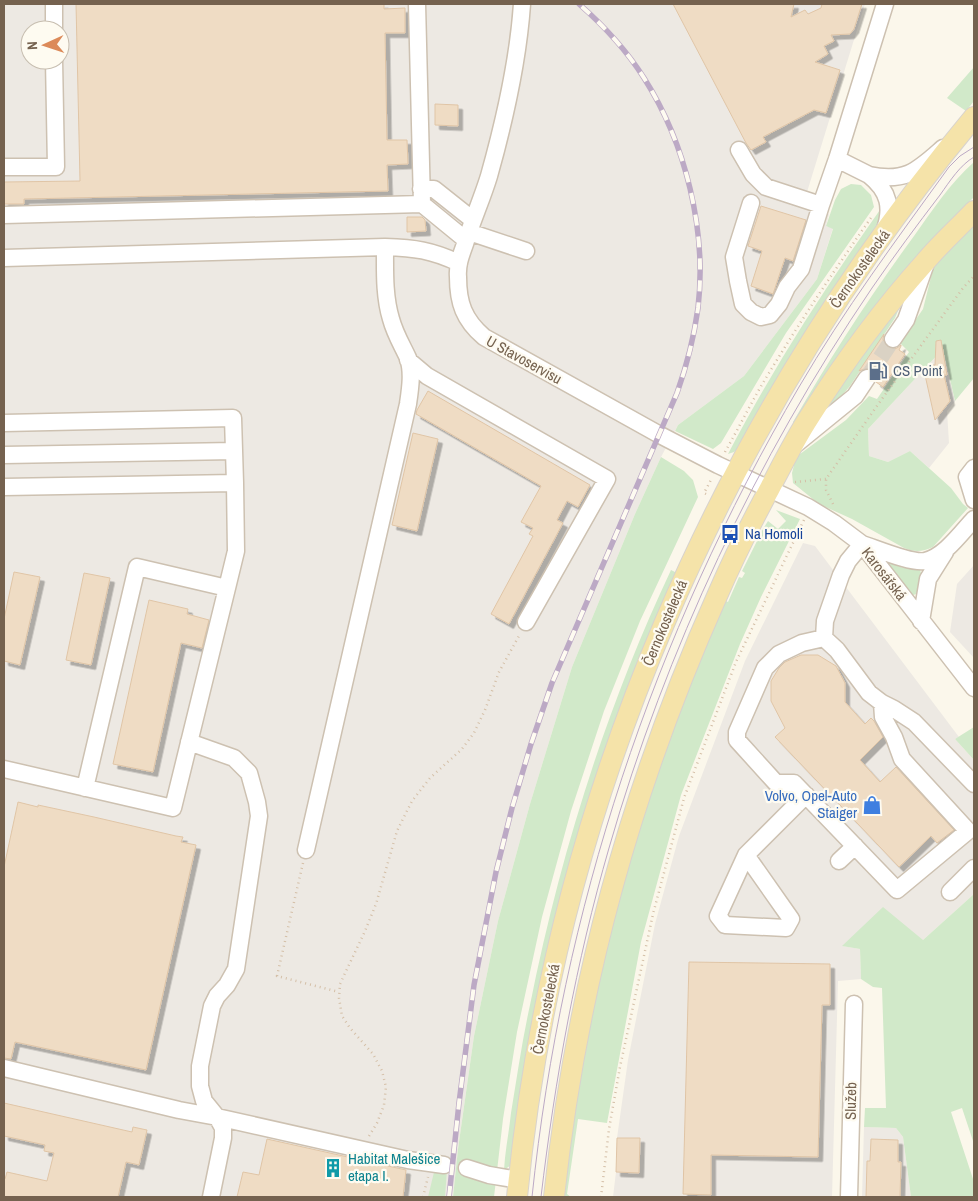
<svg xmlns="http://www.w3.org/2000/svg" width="978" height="1201" font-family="'Archivo Narrow',sans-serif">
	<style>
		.industrial { fill: #ede9e3; fill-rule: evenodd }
		.green { fill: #d1e9c9 }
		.building { fill: #efdcc4; stroke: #e0c5a6; filter: url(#shadow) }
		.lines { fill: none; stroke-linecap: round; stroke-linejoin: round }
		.minor-tunnel { stroke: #dad2c4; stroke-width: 16; stroke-dasharray: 16 8; stroke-linecap: butt }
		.minor-casing { stroke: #cdc1b1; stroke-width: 19 }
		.major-casing { stroke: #d8d3ce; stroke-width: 22 }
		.path { stroke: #d4bfa7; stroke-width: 2.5; stroke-dasharray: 1 4; stroke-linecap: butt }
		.minor { stroke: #fff; stroke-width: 16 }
		.major { stroke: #f5e3a9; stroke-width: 20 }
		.tram { stroke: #bca9c5; stroke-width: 1 }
		.rail-casing { stroke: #bca9c5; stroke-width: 5.5 }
		.rail { stroke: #fefbf1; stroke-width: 4; stroke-dasharray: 11; stroke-linecap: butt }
		.labels { text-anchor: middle; stroke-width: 4.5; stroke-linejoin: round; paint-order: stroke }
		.street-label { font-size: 15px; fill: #75624f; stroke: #fefbf1 }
		.service-label { font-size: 15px; fill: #4e5e75; stroke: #fefbf1; text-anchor: start }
		.transit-label { font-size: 15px; fill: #164399; stroke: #fefbf1; text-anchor: start }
		.shop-label { font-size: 15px; fill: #366cbe; stroke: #fefbf1; text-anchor: end }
		.culture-label { font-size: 15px; fill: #0d838f; stroke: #fefbf1; text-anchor: start }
	</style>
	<defs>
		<filter id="shadow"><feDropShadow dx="4.5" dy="4.5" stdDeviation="0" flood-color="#0004"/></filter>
	</defs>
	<rect width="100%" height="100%" fill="#fbf7eb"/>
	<path class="industrial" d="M4 4H865L803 205 829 214 826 226 833 228 817 279 744 376 678 425 661 457 635 514 572 667 530 804 498 921 474 1036 458 1149 453 1197H4ZM30 30H60V60H30Z
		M943 349 955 401 947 411 949 443 929 468 910 451 888 462 869 456 868 429Z
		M803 543 815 546 959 737 955 739 974 760V894L923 940 843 946 860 949 861 979 838 981 832 1197H613L616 1172 617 1138 628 1060 655 924 679 836 745 661Z
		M974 565V658L950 632 957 584Z
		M864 1127 896 1128 903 1137 911 1197H862Z"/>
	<path class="green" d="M974 67V101L966 111 947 98Z
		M974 162V197L943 229 794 427 793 422C830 358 870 296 914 236 932 211 950 183 974 162Z
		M851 184 861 185 871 195 874 207 786 333 721 443 713 449 675 431 678 425 744 376 817 279 833 229 826 226 835 200 841 189Z
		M882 207 880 222C830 296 782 369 740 447L734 452 728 454C773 368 826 286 882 207Z
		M974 224V378L955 401 943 349 868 429 869 456 888 462 910 451 951 488 963 504 968 508 933 547C922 552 914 552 904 548L852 519 819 504 793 483 792 473 796 457 846 420 869 396 877 399 909 352 900 343 923 309 934 265Z
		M901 304 895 318 850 386 839 399 824 409 839 386Z
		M661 457 684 471 693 480 698 497 640 621 604 711 571 811 542 917 517 1032 503 1119 494 1197H453L458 1149 474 1036 498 921 530 804 572 667 635 514Z
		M776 510 800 519 761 597 740 644 681 795 641 942 607 1123 578 1119 567 1194 571 1197H563L577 1090 612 921 663 752 724 600 728 602 739 577 742 578 745 573 742 571 763 529 768 521 778 529 786 521Z
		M881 558H884L900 567 920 570C923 576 919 588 916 594L911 596Z
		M671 570 677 573 639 664 513 1160 511 1165 504 1170C505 1151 509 1132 511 1113 517 1077 522 1041 530 1005 560 855 606 708 671 570Z
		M974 727V760L955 739Z
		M974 894V1144L962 1108 951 1112 974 1182V1197H911L903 1137 896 1128 864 1127 865 1108H886L882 988 873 987 861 979 860 949 842 946 883 907 923 940Z
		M435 1168 447 1170 445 1197H428Z"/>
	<path class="building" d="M76 4H384V9L405 8V33H385L387 140H407L408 164 387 165 388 191 24 199V204H4V182L80 181Z
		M673 4H794L791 17 805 10 808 14 821 8 822 4H862L854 29 850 34 831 35 834 41 824 46 828 54 815 62 840 70 826 113 814 110 763 137 766 142 751 150 746 143Z
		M435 104 458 105V126L435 125Z
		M761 206 806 220 793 261 785 258 773 294 751 286 762 251 748 246Z
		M407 217H422L425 220 426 231 407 232Z
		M884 334 883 339 884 343 887 347 893 349 897 348 901 345V346L899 350 905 354 883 387 876 382 877 378 876 374 872 369 867 368 859 371Z
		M941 340 947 375H944L950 401 935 420 925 375 930 374 929 365H935L936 341Z
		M428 391 590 485 578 507 567 501 557 520 563 523 509 624 491 614 533 536 529 534 533 528 521 522 541 486 416 414 417 410Z
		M413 433 438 439 417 531 392 525Z
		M14 572 40 577 20 665 4 661V619Z
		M84 573 110 578 91 665 66 660Z
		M149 600 188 609 187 614 209 620 202 648 181 643 153 772 113 764Z
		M801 655H818L836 666 845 683V702L865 724 871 718 874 721 883 737 860 760 880 782 896 767 954 830 937 843 931 836 899 867 775 737 785 728 771 701V681L779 668 785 662Z
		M18 802 38 807V805L94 817 176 836 183 837 181 842 196 845 146 1070 15 1042 11 1059 4 1058V867Z
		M689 962 830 964V1005H822L818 1157 711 1155V1195L683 1194Z
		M4 1103 132 1132 133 1127 147 1130 139 1165 126 1162 118 1197H4V1178L5 1179 7 1172 47 1181 54 1153 44 1151 45 1145 4 1136Z
		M617 1138H640L639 1173 616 1172Z
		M267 1139 406 1170 403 1197H237L243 1172 259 1175Z
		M871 1139 898 1140V1162H901L900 1197H866L867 1161H870Z"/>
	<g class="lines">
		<path class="minor-tunnel" d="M867 378 893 339"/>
		<g class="minor-casing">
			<path id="minor" d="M54 4V30
				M417 4 422 204
				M522 4C518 62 505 119 489 176 482 199 472 221 465 244 461 255 457 265 458 277 458 303 464 320 484 337L660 435 718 465 808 507 834 523 862 544 974 688
				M739 150 753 174 766 187 821 205 837 159 885 4
				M837 159 869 175
				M4 167H56L54 60
				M421 189H434L473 220
				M751 203 734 257 738 281 743 304 751 312 761 317 770 315 779 304 787 287 801 269 821 205
				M4 215 422 204 466 240
				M469 232 526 251
				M884 232C893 208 889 191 869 175 906 183 918 170 943 148
				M4 258 385 247C415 248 431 250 459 263
				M893 339 906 320 925 266
				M408 360 427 376 607 479 526 622
				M4 423 233 418 235 483 4 487
				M796 444 855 396 867 378
				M4 455 234 451
				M974 468 967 477 974 500
				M974 519C961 533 944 557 925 561 912 564 875 548 862 544L848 561 841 575 825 621 824 638 837 650 869 693 882 703 894 709 914 722 974 784
				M227 588 236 551 235 483
				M921 621 928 579 945 552
				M824 638 802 643 779 654 765 668 737 732V740L776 783H794L897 890 968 831 902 759 894 737 883 717 882 703
				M189 742 234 758 249 773 257 802 259 816 236 969 227 985 217 996 212 1006 200 1066V1086L204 1101 217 1117 223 1128V1138L211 1197
				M4 769 173 808 227 588 137 567 85 788
				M306 850 408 404C410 390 413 372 408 358 402 345 395 334 391 319 384 296 385 271 385 247
				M746 855 791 919 786 928 725 925 718 916 746 855 806 795
				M839 861 855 846
				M950 892 974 868
				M4 1068 179 1110 217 1117 408 1160 444 1165
				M467 1168 489 1175 519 1180
				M849 1197 854 1004"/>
		</g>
		<g class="major-casing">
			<path id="major" d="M517 1197C555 802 720 421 974 117
				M554 1197C576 990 632 786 717 596 733 559 751 523 770 488 783 463 795 439 810 416 844 362 882 310 925 262 940 244 958 228 974 211"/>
		</g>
		<path class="path" d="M725 452C737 431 748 409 760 388 795 329 833 272 873 215
			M795 482 826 479
			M706 494 704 493 712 478
			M833 504 826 490V479L879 403 963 288 974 276
			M303 863 277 976 339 992
			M369 1136 377 1123 384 1105 386 1087 382 1071 373 1054 350 1028 342 1016 339 998 340 984 365 931 376 904 397 831 412 801 430 778 462 749 474 733 485 710 499 672 520 634
			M423 1197 428 1177
			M601 1197 609 1129 620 1067 653 914 684 798 736 662 804 520"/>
		<use href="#minor" class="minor"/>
		<use href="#major" class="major"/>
		<path class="tram" d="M532 1197C562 910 653 636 799 387 844 310 897 239 949 167L960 156 974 147
			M541 1197C555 1079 576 962 609 848 666 649 756 459 872 288 894 256 917 225 940 195 950 181 960 165 974 157"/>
		<g class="rail-casing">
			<path id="rail" d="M449 1197 459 1103 474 985 496 872 512 808 531 744 552 683 677 393C687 365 694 337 698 308 707 231 686 144 644 78 627 51 603 25 579 4"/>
		</g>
		<use href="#rail" class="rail"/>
	</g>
	<defs>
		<g id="fuel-bare" transform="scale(1.5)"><path d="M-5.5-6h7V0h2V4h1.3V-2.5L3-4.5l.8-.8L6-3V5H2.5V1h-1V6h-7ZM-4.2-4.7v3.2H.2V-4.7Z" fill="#5c6f8a" stroke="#fefbf1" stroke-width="2.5" paint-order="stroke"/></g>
		<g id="bus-bare" transform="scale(1.5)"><path d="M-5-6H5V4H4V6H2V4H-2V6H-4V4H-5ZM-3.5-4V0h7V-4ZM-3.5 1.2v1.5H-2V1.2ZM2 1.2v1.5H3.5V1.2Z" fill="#1a4fb4" stroke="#fefbf1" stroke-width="2.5" paint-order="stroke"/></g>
		<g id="shop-bare" transform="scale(1.5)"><path d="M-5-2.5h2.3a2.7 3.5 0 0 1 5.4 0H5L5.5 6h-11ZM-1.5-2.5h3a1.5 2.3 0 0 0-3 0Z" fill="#3f7fe0" stroke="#fefbf1" stroke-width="2.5" paint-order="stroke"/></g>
		<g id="building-bare" transform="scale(1.5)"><path d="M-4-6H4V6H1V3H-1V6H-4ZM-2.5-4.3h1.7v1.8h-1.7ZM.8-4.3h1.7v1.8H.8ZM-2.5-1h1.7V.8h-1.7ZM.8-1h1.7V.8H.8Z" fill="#0f9aa8" stroke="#fefbf1" stroke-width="2.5" paint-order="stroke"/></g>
	</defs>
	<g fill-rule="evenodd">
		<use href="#fuel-bare" x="878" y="371"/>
		<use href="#bus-bare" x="730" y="534"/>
		<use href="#shop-bare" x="872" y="805"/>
		<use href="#building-bare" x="333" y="1168"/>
	</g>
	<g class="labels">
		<g class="street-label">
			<text transform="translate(860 269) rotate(-55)" y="5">Černokostelecká</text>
			<text transform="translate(524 360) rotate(29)" y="5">U Stavoservisu</text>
			<text transform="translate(884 574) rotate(52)" y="5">Karosářská</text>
			<text transform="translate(665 623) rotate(-67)" y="5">Černokostelecká</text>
			<text transform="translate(546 1009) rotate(-79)" y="5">Černokostelecká</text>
			<text transform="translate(851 1101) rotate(-89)" y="5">Služeb</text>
		</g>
		<g class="service-label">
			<text x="893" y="376">CS Point</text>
		</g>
		<g class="transit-label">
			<text x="745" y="539">Na Homoli</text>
		</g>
		<g class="shop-label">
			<text x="857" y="801">Volvo, Opel-Auto<tspan x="857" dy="17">Staiger</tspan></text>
		</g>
		<g class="culture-label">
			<text x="348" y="1164">Habitat Malešice<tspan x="348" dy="17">etapa I.</tspan></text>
		</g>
	</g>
	<rect width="978" height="1201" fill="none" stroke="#75624f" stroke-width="10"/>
	<g transform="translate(45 45) rotate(267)"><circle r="24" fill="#fefbf1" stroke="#c7beb0"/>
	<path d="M0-4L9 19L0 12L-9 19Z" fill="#dc8a59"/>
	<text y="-8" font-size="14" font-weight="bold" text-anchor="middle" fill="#75624f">N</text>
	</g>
</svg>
